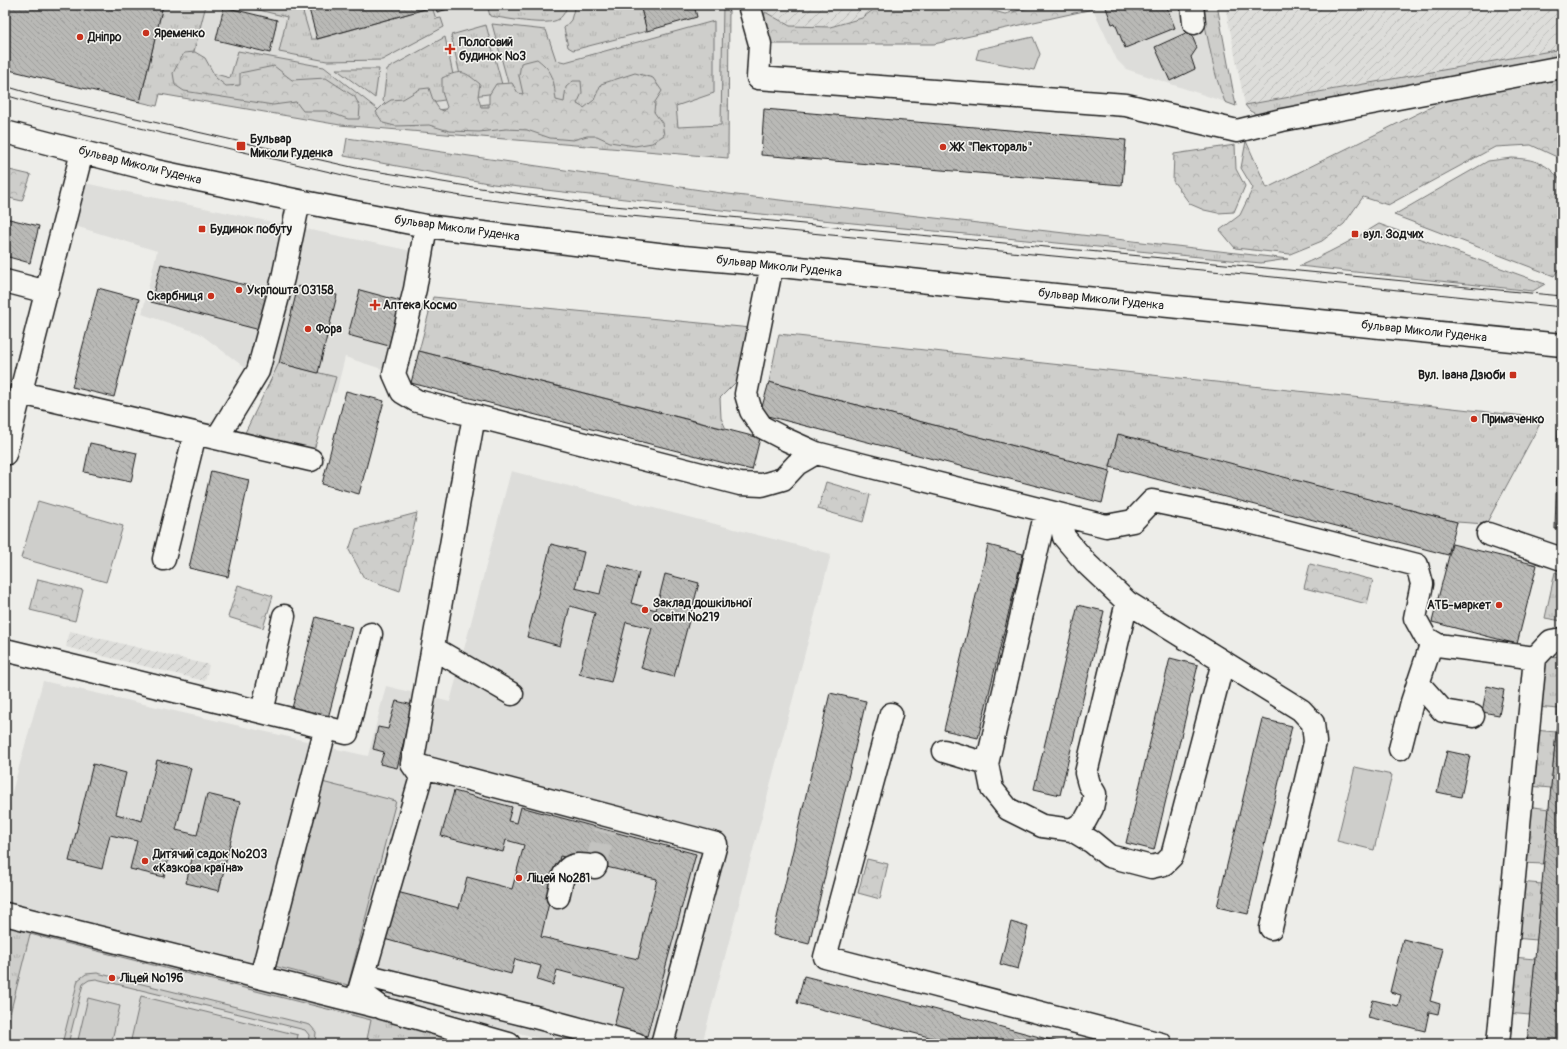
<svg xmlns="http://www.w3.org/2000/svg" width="1567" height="1049" font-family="Pangolin,sans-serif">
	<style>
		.built { fill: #ddddda }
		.industrial { fill: url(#industrial-furrows) }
		.grass { fill: url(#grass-tufts); stroke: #757574 }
		.forest { fill: url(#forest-crowns); stroke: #757574 }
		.pitch { fill: #cececb; stroke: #757574 }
		.building { fill: url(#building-back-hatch); stroke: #1c1c1c; fill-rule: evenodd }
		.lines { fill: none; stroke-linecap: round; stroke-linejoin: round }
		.minor-tunnel { stroke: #c3c3c0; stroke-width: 22; stroke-dasharray: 22 11; stroke-linecap: butt }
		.minor-casing { stroke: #1c1c1c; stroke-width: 25 }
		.minor { stroke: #f6f6f2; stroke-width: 22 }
		.tram { stroke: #1c1c1c; stroke-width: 1 }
		.poi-dot { fill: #c8321e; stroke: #f6f6f2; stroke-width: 1.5 }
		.labels { text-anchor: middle; stroke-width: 3; stroke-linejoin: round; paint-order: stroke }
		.poi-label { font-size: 12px; font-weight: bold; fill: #1c1c1c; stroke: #f6f6f2; text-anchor: start }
		.street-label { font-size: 12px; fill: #1c1c1c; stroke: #f6f6f2 }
	</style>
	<defs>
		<pattern id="industrial-furrows" width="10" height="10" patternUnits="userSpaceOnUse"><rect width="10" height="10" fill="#ddddda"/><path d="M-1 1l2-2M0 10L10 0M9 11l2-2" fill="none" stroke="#bdbdba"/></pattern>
		<pattern id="grass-tufts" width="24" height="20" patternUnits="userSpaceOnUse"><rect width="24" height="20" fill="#cececb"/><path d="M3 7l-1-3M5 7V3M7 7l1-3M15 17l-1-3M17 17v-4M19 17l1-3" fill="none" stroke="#b0b0ae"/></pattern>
		<pattern id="forest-crowns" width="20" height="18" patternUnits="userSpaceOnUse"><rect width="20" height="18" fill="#cececb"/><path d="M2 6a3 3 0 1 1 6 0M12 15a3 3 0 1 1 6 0" fill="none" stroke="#b0b0ae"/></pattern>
		<pattern id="building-back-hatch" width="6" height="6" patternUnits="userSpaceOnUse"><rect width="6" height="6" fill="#b9b9b6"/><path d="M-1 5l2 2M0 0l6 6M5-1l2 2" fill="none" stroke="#9e9e9c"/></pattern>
	</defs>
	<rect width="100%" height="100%" fill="#edede9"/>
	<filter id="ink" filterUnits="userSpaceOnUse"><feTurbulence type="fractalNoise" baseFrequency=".025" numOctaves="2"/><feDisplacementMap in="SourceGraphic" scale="8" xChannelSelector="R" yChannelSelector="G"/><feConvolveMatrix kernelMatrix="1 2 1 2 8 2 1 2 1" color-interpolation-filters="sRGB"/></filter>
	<g filter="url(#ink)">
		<path class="built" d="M181 5H729L728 158 340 125 160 94Z
			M1096 5H1200L1207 31 1219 87 1225 102 1126 69 1117 60 1093 9Z
			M84 183 417 252 388 371 345 357 336 393 252 373 199 333 142 314 157 251 72 225Z
			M511 471 831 554 702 1044H561L359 991 270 970 327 747 368 756 386 686 450 702Z
			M43 681 315 743 258 967 5 904V817Z
			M30 934 372 1020 366 1044H5V1034Z"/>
		<path class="industrial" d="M762 5H880L862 18 830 27 790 26 765 12Z
			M1225 5H1562V49L1245 105Z
			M70 631 209 665 205 681 66 647Z"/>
		<path class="grass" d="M163 5H206L190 67 230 78 238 51 324 67 386 116 513 101 492 24 546 30 556 60 565 62 714 21V93L676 106 678 127 721 125 723 5H729L728 158 340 125 160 94 157 106 140 102Z
			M239 5H301L311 39H318L432 7 436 19 441 18 444 27 382 60 327 61 279 52 287 17Z
			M487 5H567C566 10 564 15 559 19 548 27 504 18 490 16Z
			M575 5H640L647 31 573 50 568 47 564 28 571 20Z
			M1200 5H1217L1236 106 1225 102C1212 72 1209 37 1200 5Z
			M486 25 504 92 465 97 451 35Z
			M445 37 458 98 390 108 383 101 387 69Z
			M1562 49V61L1258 115 1250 111 1245 105Z
			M336 69H379L375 98Z
			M347 138 728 194 1288 259 1261 263 730 211 493 184 344 156Z
			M1512 158C1534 159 1548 163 1562 182V265L1554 276 1394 215 1488 161Z
			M1379 224 1545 284 1533 291 1299 266C1327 254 1353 240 1379 224Z
			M433 297 751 328 739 379 720 398 721 418 726 429 419 351Z
			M779 334 1543 418 1486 524 1457 522 1118 435 1110 467V471L769 382Z
			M279 363 336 377 311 460 240 443Z
			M1555 572 1562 575V621L1545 618Z
			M1562 655V679L1558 709 1537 707 1542 667 1549 658Z
			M1534 730 1556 732 1551 788 1529 786Z
			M1526 806 1549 809 1544 864 1521 863Z
			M1519 882 1542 884 1537 940 1514 938Z
			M5 918 491 1044H366L371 1020 30 934 5 1034Z
			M1512 957 1535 959 1530 1015 1507 1013Z"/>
		<path class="forest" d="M880 5H972L1005 14 1039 5H1096L1093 9 934 44H769L763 31 765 12 790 26 830 27 862 18Z
			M195 52 205 58 216 78 226 86 240 85V73L274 66 292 80 326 78 355 97 360 107 359 119H348L326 111H303L296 102 273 105 184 91 175 85 173 73 184 53Z
			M537 59C555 73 553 79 556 100L564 102 566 87 573 81H581L582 93 577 104 584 108 594 100 601 84 635 73 653 78 662 91 655 102 654 112 662 123 664 135 652 143 635 146 610 142 597 136H587L573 140 550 138 527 130 506 129 479 132 449 131 429 125 395 126 383 123 376 112 383 105 391 100 403 99 420 89 429 88 433 100 439 109 444 111 447 107 442 92V78C462 69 464 71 480 84L478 96 481 107H489V95L496 84 512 83 518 93 523 94 519 76 521 63Z
			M1562 79V161L1559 158 1531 145 1495 147 1388 205 1363 197 1344 224 1322 241 1290 254 1235 248 1220 230 1240 215 1253 188 1241 168 1246 141 1267 188 1445 100Z
			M1235 145 1236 169 1245 186 1234 212 1218 213 1204 210 1190 204 1173 181 1174 154Z
			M5 169 31 175 22 201 5 197Z
			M826 482 870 495 863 522 818 509Z
			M417 513 400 591 364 578 349 550 356 529Z
			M1310 564 1373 580 1367 604 1304 588Z
			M38 579 83 590 75 621 30 610Z
			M238 585 273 596 263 628 228 617Z
			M867 859 888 864 880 899 858 893Z"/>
		<path class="pitch" d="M1033 37 1040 54 1034 70 976 59 979 49Z
			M38 501 123 526 106 582 21 558Z
			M1355 767 1392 775 1374 850 1337 841Z
			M322 782 396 801 348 985 274 966Z
			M97 973 310 1025 316 1032 315 1044H308L309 1035 305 1030 96 979 89 980 83 984 68 1044H62L78 980 86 974Z
			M141 996 298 1035 296 1044H130Z
			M88 998 120 1006 111 1044H77Z"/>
		<path class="building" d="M5 5H163L140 102 5 69Z
			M308 5H464L437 12 436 6 317 39Z
			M640 5H694L697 17 647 31Z
			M1003 5H1026L1005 10Z
			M1105 5H1166L1175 28 1125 48 1115 23 1112 24Z
			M224 7 277 20 270 53 216 40Z
			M1190 31 1197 48 1191 57 1195 69 1170 81 1155 47Z
			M764 109 1126 140 1122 185 761 155Z
			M5 218 39 226 30 263 5 256Z
			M161 264 273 292 264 331 151 302Z
			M298 286 337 295 318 373 279 363Z
			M98 288 139 299 114 397 72 387Z
			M360 290 401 301 389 346 348 335Z
			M419 351 760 438 752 470 411 383Z
			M769 382 1110 471 1102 503 760 414Z
			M346 391 384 401 359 494 322 484Z
			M1558 430H1562V529H1555Z
			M1118 434 1457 522 1448 555 1110 467Z
			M90 443 137 453 131 482 84 472Z
			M211 471 249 480 228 577 189 568Z
			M551 544 584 552 575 588 600 594 607 564 639 573 631 603 656 610 665 574 699 583 674 677 641 668 652 628 626 622 611 682 579 674 595 613 570 606 560 646 527 637Z
			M1452 544 1537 565 1517 644 1432 622Z
			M988 545 1023 554 978 738 944 730Z
			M1078 605 1104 611 1060 795 1034 789Z
			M316 617 352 627 327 722 291 712Z
			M1170 658 1198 665 1154 850 1126 843Z
			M1561 679 1562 1019 1560 1044H1527Z
			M1487 686 1504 690 1499 715 1482 712Z
			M830 693 866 701 809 944 773 935Z
			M396 701 413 705 397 768 380 764 384 752 373 749 378 727 388 729Z
			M1262 719 1292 726 1248 914 1217 907Z
			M1447 751 1470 756 1461 797 1437 792Z
			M157 760 191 768 176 830 197 835 207 794 240 802 219 891 186 883 193 855 171 850 164 877 130 869 137 841 110 835 102 869 69 861 93 764 126 773 116 814 142 821Z
			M454 791 512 807 508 821 517 823 521 807 696 854 647 1036 614 1027 624 988 557 970 553 985 537 980 541 966 515 959 511 974 384 939 397 892 459 908 467 877 512 889 524 845 506 840 503 852 441 836ZM560 856 657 879 638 959 541 937Z
			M1011 922 1028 927 1018 969 1000 964Z
			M1403 939 1443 949 1430 1001 1440 1004 1438 1014 1429 1012 1425 1031 1368 1017 1373 1000 1398 1006 1401 995 1390 992Z
			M804 976 907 1002 1066 1044H956L797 1003Z"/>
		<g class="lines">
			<path class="minor-tunnel" d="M596 865 605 830"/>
			<g class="minor-casing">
				<path id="minor" d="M749 5 760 44 758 78 1126 105 1237 131 1282 120 1562 67
					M1192 5 1194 23
					M5 132 156 171 299 201 426 226 683 257 772 265 966 286 1562 345
					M426 226 415 289 394 374 402 392 417 401 740 484 762 485 783 479 797 464 816 453
					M772 265 746 394 751 411 762 427 787 440 816 453 1106 526 1133 521 1152 501 1234 518 1417 565 1422 584 1415 618 1426 638 1438 645 1535 658
					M5 281 47 292
					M21 393 311 460
					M474 416 412 764 421 777 359 991 382 1008 509 1044
					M217 438 258 371 283 278 299 201
					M5 454 82 152
					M1046 511 987 764 992 789 1008 809 1042 826 1072 830 1085 821 1092 808 1095 794 1089 784 1086 773 1127 602
					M1061 515V524L1064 537 1087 564 1127 602 1301 710 1313 723 1315 742 1271 928
					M1488 534 1562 559
					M164 559 195 434
					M433 648 512 694
					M5 650 262 712 284 616
					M1418 683 1443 711 1473 716
					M262 712 347 733 371 634
					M891 714 825 957 1161 1044
					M1400 749 1412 702 1432 642
					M944 751 987 764
					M412 764 716 844 662 1044
					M1072 830 1092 842 1109 856 1151 867 1164 864 1172 856 1223 662
					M558 897C564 871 564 860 595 867L596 865
					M5 914 375 1006
					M364 975 535 1017 636 1044
					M261 977 326 727
					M1498 1044 1535 658 1551 641 1562 639"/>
			</g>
			<use href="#minor" class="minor"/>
			<path class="tram" d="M5 86 39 96 356 168 473 187 593 204 1562 296
				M5 95 32 103 356 178 473 198 588 212 1244 274 1562 307"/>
		</g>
	</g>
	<g class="poi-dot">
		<circle cx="146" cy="33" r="4"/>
		<circle cx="80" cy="37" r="4"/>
		<path d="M448 43h4v4h4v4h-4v4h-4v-4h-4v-4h4z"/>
		<rect x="236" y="141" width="10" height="10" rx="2"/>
		<circle cx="943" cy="147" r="4"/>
		<rect x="198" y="225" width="8" height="8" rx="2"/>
		<rect x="1351" y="230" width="8" height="8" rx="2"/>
		<circle cx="239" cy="290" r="4"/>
		<circle cx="211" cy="296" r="4"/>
		<path d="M373 299h4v4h4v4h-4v4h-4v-4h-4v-4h4z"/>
		<circle cx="308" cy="329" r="4"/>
		<rect x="1509" y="371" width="8" height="8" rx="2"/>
		<circle cx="1474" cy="419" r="4"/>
		<circle cx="1499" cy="605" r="4"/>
		<circle cx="645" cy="610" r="4"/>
		<circle cx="145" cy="861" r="4"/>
		<circle cx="519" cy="878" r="4"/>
		<circle cx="112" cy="978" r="4"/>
	</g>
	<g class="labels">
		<g class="poi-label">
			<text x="154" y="37">Яременко</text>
			<text x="88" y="41">Дніпро</text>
			<text x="459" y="46">Пологовий<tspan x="459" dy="14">будинок №3</tspan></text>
			<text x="250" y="143">Бульвар<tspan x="250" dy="14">Миколи Руденка</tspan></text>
			<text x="951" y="151">ЖК "Пектораль"</text>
			<text x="210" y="233">Будинок побуту</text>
			<text x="1363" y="238">вул. Зодчих</text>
			<text x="247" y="294">Укрпошта 03158</text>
			<text x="203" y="300" text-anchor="end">Скарбниця</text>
			<text x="383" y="309">Аптека Космо</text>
			<text x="316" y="333">Фора</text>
			<text x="1505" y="379" text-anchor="end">Вул. Івана Дзюби</text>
			<text x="1482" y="423">Примаченко</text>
			<text x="653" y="607">Заклад дошкільної<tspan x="653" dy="14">освіти №219</tspan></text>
			<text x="1491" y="609" text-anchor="end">АТБ-маркет</text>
			<text x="153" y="858">Дитячий садок №203<tspan x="153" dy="14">«Казкова країна»</tspan></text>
			<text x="527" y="882">Ліцей №281</text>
			<text x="120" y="982">Ліцей №196</text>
		</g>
		<g class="street-label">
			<text transform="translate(140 165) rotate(14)" y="4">бульвар Миколи Руденка</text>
			<text transform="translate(457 228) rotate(8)" y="4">бульвар Миколи Руденка</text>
			<text transform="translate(779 266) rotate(6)" y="4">бульвар Миколи Руденка</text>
			<text transform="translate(1101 299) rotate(6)" y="4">бульвар Миколи Руденка</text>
			<text transform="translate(1424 331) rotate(6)" y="4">бульвар Миколи Руденка</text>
		</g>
	</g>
	<rect width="1567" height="1049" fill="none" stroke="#f6f6f2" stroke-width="20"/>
	<rect x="10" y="10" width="1547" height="1029" fill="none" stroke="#1c1c1c" stroke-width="1.5" filter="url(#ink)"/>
</svg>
